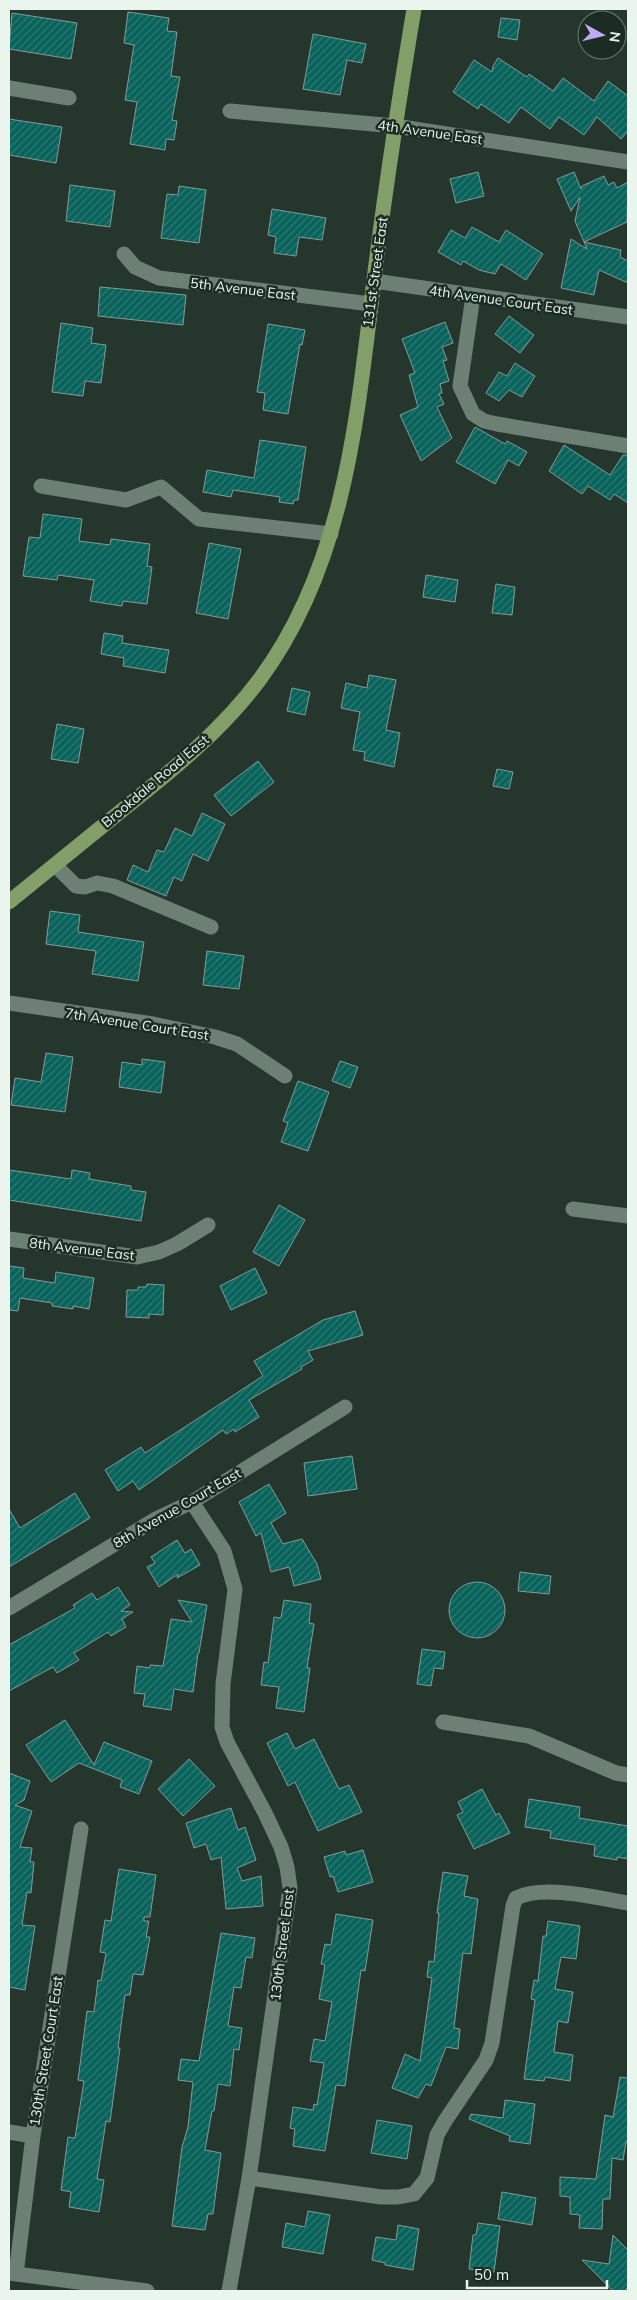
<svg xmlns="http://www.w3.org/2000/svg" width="637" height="2300" font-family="Mulish,sans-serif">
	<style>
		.building { fill: url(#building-hatch); stroke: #819c98 }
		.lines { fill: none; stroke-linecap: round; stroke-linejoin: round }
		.minor { stroke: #6c8073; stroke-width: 15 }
		.major { stroke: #839f69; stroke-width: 15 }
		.labels { text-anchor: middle; stroke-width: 5; stroke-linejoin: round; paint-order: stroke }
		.street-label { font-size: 14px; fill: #eaf5ee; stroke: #1b2d22 }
	</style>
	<defs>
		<pattern id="building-hatch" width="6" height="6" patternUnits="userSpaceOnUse" patternTransform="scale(1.25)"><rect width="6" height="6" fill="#09635b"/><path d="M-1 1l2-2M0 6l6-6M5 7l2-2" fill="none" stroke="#2d7a73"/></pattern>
	</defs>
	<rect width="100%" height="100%" fill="#25372c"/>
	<path class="building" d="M128 12 169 18 167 31 177 32 171 76 180 77 172 120 177 121 174 140 166 139 165 150 130 144 137 102 125 100 134 45 124 43Z
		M12 13 77 23 71 59 9 49Z
		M501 18 520 20 517 40 498 37Z
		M313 34 366 44 362 63 347 60 340 95 303 89Z
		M498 58 527 77 529 74 553 91 563 78 594 101 608 81 628 96V131L621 139 597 117 584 135 559 117 550 129 521 107 509 123 481 104 478 109 453 92 474 60 492 72 493 66Z
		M9 119 62 127 56 163 9 155Z
		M478 172 484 196 456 203 450 179Z
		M574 172 581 189 582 186 604 176 608 185 614 182 617 188 628 182 627 222 584 242 575 221 580 197 571 211 557 179Z
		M70 185 115 191 110 227 66 221Z
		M179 186 206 190 199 243 161 238 167 194 178 195Z
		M272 209 326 218 322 240 299 237 296 256 274 253 276 237 268 235Z
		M472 227 499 242 506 230 543 254 526 280 501 264 495 274 479 270 463 261 461 265 438 252 451 230 465 238Z
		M571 239 587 249 584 242 621 250 620 257 628 261V283L599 270 594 295 561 288Z
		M100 287 186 295 183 325 98 316Z
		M509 316 534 335 520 353 495 334Z
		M445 322 453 343 442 347 447 360 443 361 449 381 440 384 442 393 439 394 444 404 437 407 452 438 421 461 400 415 418 407 409 375 415 373 402 339Z
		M61 323 93 328 91 343 106 345 101 383 85 381 83 396 52 392Z
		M268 324 305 330 302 345 300 344 288 414 263 410 265 393 257 392Z
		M515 363 535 376 522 397 509 390 499 401 486 393 499 372 507 376Z
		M475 427 505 444 507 441 527 452 519 466 508 460 495 484 456 462Z
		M260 440 306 447 298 500H294L293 504 279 502 280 497 233 490 231 497 203 492 207 470 254 478Z
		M564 445 610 475 623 455H628V503L614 494 610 500 588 486 582 494 549 471Z
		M43 514 82 519 79 541 110 545 111 539 150 544 147 566 152 567 147 604 123 601 122 606 90 601 94 580 58 575 57 580 23 576 29 537 40 538Z
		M209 543 241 549 228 619 196 613Z
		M426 575 458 580 455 602 423 597Z
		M496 584 515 587 512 615 492 613Z
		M104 633 123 636 122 643 169 650 165 673 123 666 124 658 101 654Z
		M369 675 396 680 386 730 400 733 394 767 364 760 365 752 353 750 360 712 341 708 346 683 367 688Z
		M292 688 310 692 305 715 287 711Z
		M57 724 84 729 78 763 51 759Z
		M258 761 274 782 231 816 214 795Z
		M497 769 513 772 509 789 493 786Z
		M202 813 225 824 208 861 193 854 182 881 174 877 166 896 127 880 133 865 148 872 157 850 164 852 175 828 192 836Z
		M50 911 80 915 78 932 144 942 138 981 92 974 96 951 46 944Z
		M207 951 244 956 239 989 203 985Z
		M46 1053 73 1057 65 1112 11 1105 15 1078 41 1082Z
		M142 1059 165 1062 161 1093 119 1087 122 1062 142 1065Z
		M340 1061 358 1067 350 1088 332 1081Z
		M298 1081 329 1092 308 1151 281 1142 288 1123 283 1121Z
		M9 1170 71 1179 72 1170 90 1173 89 1179 131 1186V1190L146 1192 141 1221 9 1200Z
		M279 1205 305 1220 279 1266 253 1252Z
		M9 1266 24 1268 23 1278 55 1283 56 1272 94 1278 89 1309 73 1306V1309L52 1306V1303L20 1298 18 1311 9 1310Z
		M255 1268 267 1293 231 1310 220 1286Z
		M147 1284 164 1285 163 1315 149 1314V1318L126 1317 127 1290H138V1287H146Z
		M355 1311 363 1335 308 1351 313 1360 301 1367 302 1369 249 1400 259 1417 235 1432 234 1429 226 1434 223 1430 139 1490 133 1481 118 1491 105 1470 141 1447 145 1453 263 1376 254 1361 323 1320Z
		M352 1456 357 1489 308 1496 304 1463Z
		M269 1484 286 1513 271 1523 283 1544 302 1539 317 1564 321 1579 294 1586 289 1567 271 1572 261 1533 256 1536 239 1502Z
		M75 1493 90 1518 9 1567V1509L20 1528Z
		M177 1540 185 1553 191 1549 200 1565 177 1578 178 1574 159 1587 147 1567 155 1563 151 1557Z
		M520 1572 551 1576 549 1594 518 1591Z
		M449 1610a28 28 0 1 1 56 0a28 28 0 1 1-56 0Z
		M118 1587 130 1605 121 1611 133 1612 122 1619 126 1627 111 1636 108 1632 74 1653 79 1660 57 1673 53 1667 9 1691V1645L75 1608 73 1605 92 1593 97 1600Z
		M178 1600 207 1605 199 1653H198L193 1692 174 1689 171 1710 143 1706 145 1694 134 1693 137 1666 150 1668V1665L163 1666 171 1619 192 1622Z
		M284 1600 311 1604 309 1623 314 1624 307 1668H310L304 1712 276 1708 279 1687 261 1685 264 1662 268 1663 274 1617 281 1618Z
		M422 1649 445 1652 443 1669 434 1668 431 1686 417 1684Z
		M65 1720 94 1765 104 1742 152 1761 139 1794 120 1787 122 1780 79 1763 51 1782 26 1745Z
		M287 1733 295 1749 314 1739 339 1789 349 1785 362 1812 318 1831 295 1782 288 1786 267 1743Z
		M189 1759 215 1786 183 1816 158 1789Z
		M9 1773 30 1781 24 1800 15 1805 32 1811 20 1847 32 1848 30 1862H34L31 1893 27 1892 22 1925 35 1926 25 1990 9 1987Z
		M482 1789 496 1815 499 1813 510 1833 474 1849 457 1815 463 1812 458 1802Z
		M529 1799 580 1807 579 1818 628 1826V1859L617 1857V1860L594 1856 595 1845 550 1838 551 1831 525 1827Z
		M231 1808 238 1830 245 1827 256 1860 237 1868 242 1881 261 1876 263 1906 226 1909 221 1857 211 1860 206 1844 194 1848 186 1823Z
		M363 1850 373 1882 338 1892 333 1876 330 1877 324 1857 345 1851 346 1855Z
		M119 1869 156 1875 150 1917H144V1921H149L146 1937H150L143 1975 133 1974 130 1995H125L118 2048H120L110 2122 106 2121 97 2179 104 2180 99 2212 69 2207 71 2192 61 2190 68 2137 75 2138 84 2081 78 2080 87 2011 94 2012 98 1980 101 1981 106 1953 100 1952 105 1920 111 1921Z
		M443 1872 468 1876 464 1896 478 1899 471 1954 463 1953 459 1984 454 2028 460 2029 458 2049 446 2047 431 2086 426 2084 418 2098 392 2088 405 2054 420 2061 432 1978 427 1977 429 1961 434 1962 439 1913H437Z
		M336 1914 373 1920 365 1971 361 1970 345 2086 336 2085 325 2151 293 2146 295 2129 290 2128 293 2107 313 2110 314 2104 317 2105 324 2063 310 2061 314 2039 325 2041 332 2002 319 1999 325 1965 321 1964 325 1944 331 1945Z
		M548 1921 580 1926 576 1959 561 1957 555 1989 573 1992 568 2023 558 2021 554 2052 573 2055 570 2081 545 2077 544 2081 524 2079 535 2000 531 1999 534 1980 538 1981 543 1936H546Z
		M221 1933 255 1938 252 1958 246 1957 241 1988 234 1987 228 2026 242 2028 239 2050 234 2049 230 2086 218 2084 214 2111H212L205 2150 221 2153 213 2214H208L205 2230 172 2226 182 2147 188 2127 193 2082 178 2080 181 2059 199 2061Z
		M620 2077 628 2078V2142H626L623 2160 612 2158 610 2199H603L602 2229 579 2228 580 2215 570 2214V2197L560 2196V2177L596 2179 605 2115 613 2117Z
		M505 2100 535 2104 530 2144 509 2141 510 2136 469 2119 471 2114 503 2118Z
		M377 2120 412 2126 407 2159 371 2153Z
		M502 2192 536 2198 532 2225 498 2219Z
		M308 2211 330 2215 323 2254 282 2247 286 2223 305 2227Z
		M478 2223 500 2226 494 2272 469 2269 473 2235H476Z
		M398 2225 419 2229 413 2270 385 2265V2263L372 2260 376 2237 396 2240Z
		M613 2235 628 2250V2287L624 2291H613L582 2260 609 2264Z"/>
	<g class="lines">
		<path class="minor" d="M9 88 69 98
			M230 111 395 126 628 162
			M124 254 135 267 159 278 371 304
			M374 281 628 317
			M473 296 460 386 473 414 484 421 497 424 628 446
			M41 486 126 500 161 487 199 519 331 534
			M55 865 76 886 85 887 97 883 113 886 211 927
			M9 1003 153 1024 215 1037 237 1044 285 1076
			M573 1209 628 1216
			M9 1239 137 1257 159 1252 177 1244 208 1225
			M192 1502 224 1551 235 1589 223 1684 222 1727 227 1742 265 1813 281 1847 287 1867 290 1888 249 2178 229 2291
			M9 1608 156 1519 192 1502 345 1407
			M443 1722 529 1736 616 1773 628 1775
			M9 2132 33 2136
			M249 2178 381 2197H398L414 2194 427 2178 437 2135 445 2121 486 2060 492 2043 513 1906 516 1898C544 1884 598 1898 628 1903
			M9 2273 147 2291
			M16 2274 33 2136 81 1829"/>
		<path class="major" d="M9 902C48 870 87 839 126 807 174 769 223 729 260 679 345 564 357 418 374 280 385 190 399 99 414 9"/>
	</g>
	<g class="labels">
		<g class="street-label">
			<text transform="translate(430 132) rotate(8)" y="5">4th Avenue East</text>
			<text transform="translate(375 272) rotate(-82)" y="5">131st Street East</text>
			<text transform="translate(243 289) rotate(7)" y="5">5th Avenue East</text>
			<text transform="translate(501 300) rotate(8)" y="5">4th Avenue Court East</text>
			<text transform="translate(155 781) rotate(-40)" y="5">Brookdale Road East</text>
			<text transform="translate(137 1024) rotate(9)" y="5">7th Avenue Court East</text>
			<text transform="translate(82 1249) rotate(7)" y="5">8th Avenue East</text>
			<text transform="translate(177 1508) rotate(-30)" y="5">8th Avenue Court East</text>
			<text transform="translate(282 1945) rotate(-83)" y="5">130th Street East</text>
			<text transform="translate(46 2051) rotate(-81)" y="5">130th Street Court East</text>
		</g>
	</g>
	<rect width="637" height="2300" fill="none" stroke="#eaf5ee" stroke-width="20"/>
	<g transform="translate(602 35) rotate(98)"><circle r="24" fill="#1b2d22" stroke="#6e7d74"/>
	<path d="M0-4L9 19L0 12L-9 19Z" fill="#c1a8f3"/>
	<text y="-8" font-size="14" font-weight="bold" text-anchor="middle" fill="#eaf5ee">N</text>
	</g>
	<path d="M467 2280v8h140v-8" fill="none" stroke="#eaf5ee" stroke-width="2.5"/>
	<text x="474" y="2280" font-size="15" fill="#eaf5ee" stroke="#1b2d22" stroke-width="4" paint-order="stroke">50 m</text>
</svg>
